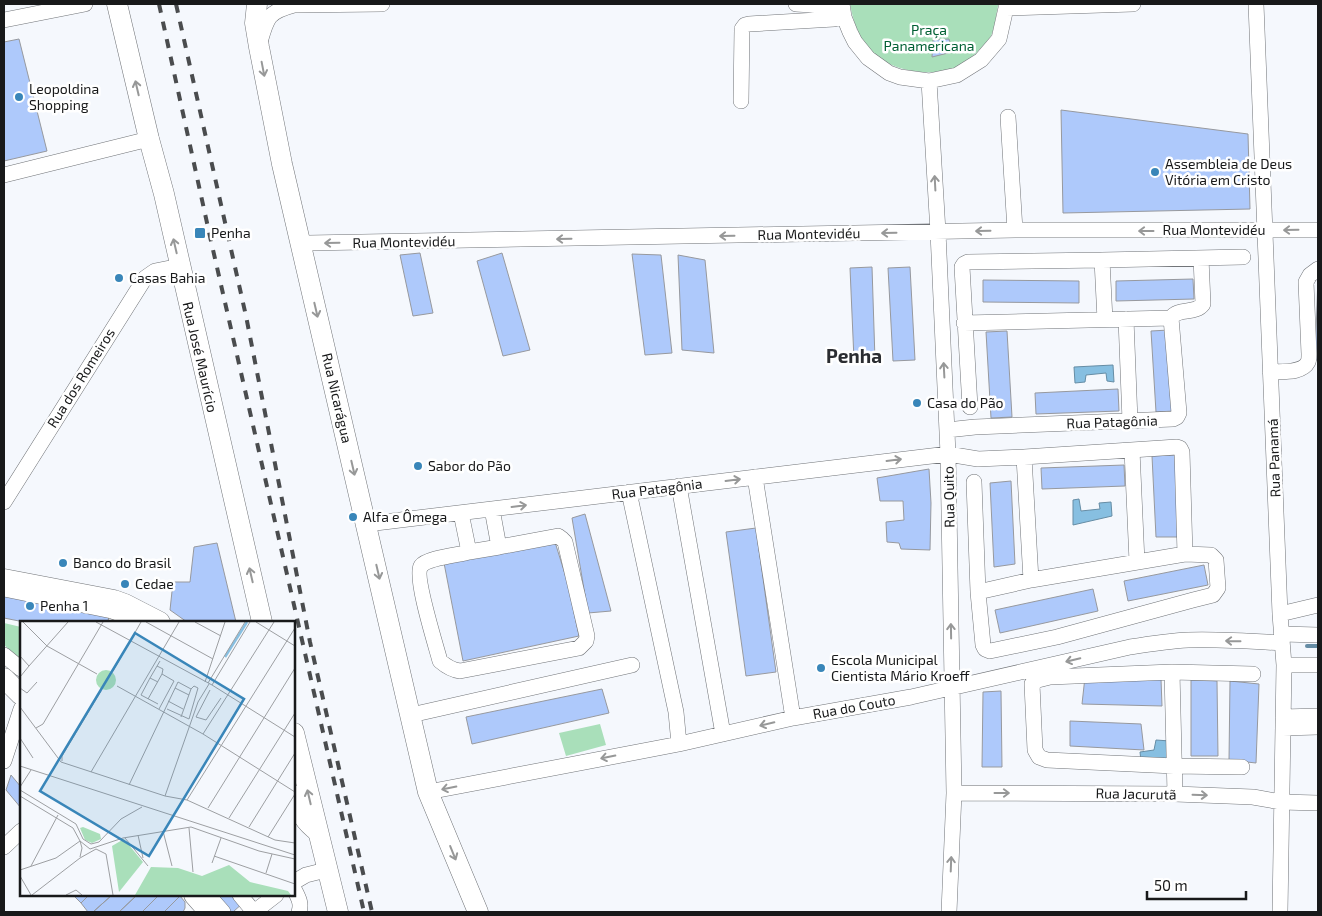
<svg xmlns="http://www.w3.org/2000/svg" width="1322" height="916" font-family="'Exo 2',sans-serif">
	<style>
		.green { fill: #a9dfba }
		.water { fill: #87bfe1; stroke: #668da5 }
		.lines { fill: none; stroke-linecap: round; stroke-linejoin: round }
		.stream { stroke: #668da5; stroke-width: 4 }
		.building { fill: #aec9fb; stroke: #97999e }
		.minor-casing { stroke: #717478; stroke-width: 16 }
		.major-casing { stroke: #717478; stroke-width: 21 }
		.minor { stroke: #fff; stroke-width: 15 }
		.major { stroke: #fff; stroke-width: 20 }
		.rail { stroke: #4a4c4e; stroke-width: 4; stroke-dasharray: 9 9; stroke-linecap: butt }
		.oneway { stroke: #979898 }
		.poi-dot { fill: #3986b9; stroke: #fff; stroke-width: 2 }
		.labels { text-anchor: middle; stroke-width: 5; stroke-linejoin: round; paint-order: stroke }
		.park-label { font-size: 14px; fill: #005f33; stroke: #fff }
		.poi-label { font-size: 14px; fill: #18191a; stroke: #fff; text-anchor: start }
		.street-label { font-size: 14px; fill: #18191a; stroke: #fff }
		.district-label { font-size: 19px; font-weight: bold; fill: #2b2d31; stroke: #fff }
		.inset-river { fill: none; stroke: #87bfe1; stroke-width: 2.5 }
		.inset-road { fill: none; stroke: #9d9fa2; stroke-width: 1 }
		.view { fill: #3986b9; fill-opacity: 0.15; stroke: #3986b9; stroke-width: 2.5 }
		.inset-edge { fill: none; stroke: #18191a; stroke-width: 2.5 }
	</style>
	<rect width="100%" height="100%" fill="#f5f8fd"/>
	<path class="green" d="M850 4H998V6C996 15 995 28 991 36 983 48 967 63 954 68 929 78 890 70 871 52 859 39 853 21 850 4Z
		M4 623 21 627V659L4 645Z
		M600 724 606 745 566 756 559 733Z"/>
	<path class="water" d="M1113 365 1114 382 1107 381 1106 373 1086 375 1085 382 1075 383 1074 367Z
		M1079 499 1081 511 1100 509 1099 503 1111 502 1112 516 1073 525V500Z
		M1156 740 1170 741 1171 759 1141 761 1140 752 1154 750Z"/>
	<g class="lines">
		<path class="stream" d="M1307 646H1318"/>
	</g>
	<path class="building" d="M19 39 47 151 4 161V42Z
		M949 39 952 52 932 57 933 40Z
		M1061 110 1248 134 1250 209 1063 213Z
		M420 253 433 313 413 316 400 255Z
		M502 253 530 350 503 356 477 261Z
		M632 254 661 255 672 353 645 355Z
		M678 255 705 260 714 353 682 350Z
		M872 267 875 360H854L850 268Z
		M910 267 915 360 893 361 888 268Z
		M1318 277V360H1315Z
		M1193 279 1194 299 1116 301V281Z
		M983 280 1079 281V303L983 302Z
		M1169 330 1174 411 1156 412 1151 331Z
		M1007 331 1012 417 991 418 986 332Z
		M1118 389 1119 411 1036 414 1035 393Z
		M1175 455 1178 537H1156L1152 456Z
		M1124 465 1125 486 1042 489 1041 468Z
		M929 469 931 503 930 550 901 549 899 543 887 542 886 522 904 520 903 501H880L877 478Z
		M1011 481 1015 564 994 567 990 483Z
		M585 514 611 611 588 613 572 518Z
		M756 528 776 672 746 676 726 532Z
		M555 542 568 584 579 636 463 661 444 563Z
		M217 543 236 622H187L170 610 173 582H190L194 547Z
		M1204 565 1208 585 1128 601 1124 581Z
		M1093 589 1098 611 1000 633 995 610Z
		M4 596 109 615 108 622H24L4 618Z
		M1085 677 1161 679 1162 706 1082 704Z
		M1191 680 1217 681 1218 756H1191Z
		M1230 681 1259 684 1256 763 1229 760Z
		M602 689 609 713 472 744 466 717Z
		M1001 691 1002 767H982L983 692Z
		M1070 721 1141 724 1144 750 1070 746Z
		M11 775 21 787V808L6 790Z
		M73 895H89L81 903Z
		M89 895H112L93 912H88L81 903Z
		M112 895H137L119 912H93Z
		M137 895H159L142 912H119Z
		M159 895H179L180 896 164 912H142Z
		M215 895H238L244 902 233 912H230Z
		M180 896 185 902V908L183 912H164Z"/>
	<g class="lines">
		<g class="minor-casing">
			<path id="minor" d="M796 4 842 7
				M842 4 844 17 850 32 855 42 868 58 889 73 900 77 929 81 957 75 981 60 999 39 1006 8V4
				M1256 4 1280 614 1284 665 1280 912
				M1006 8 1133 4
				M4 20 85 4
				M260 42C267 17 268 12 294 5L382 4
				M929 81 938 232 948 454 954 793 949 912
				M741 101 742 29 745 25 749 24 834 19 844 17
				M1008 117 1015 230
				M4 175 149 139
				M300 245 308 243 1015 230H1318
				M1102 260 1243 257
				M1126 319 1130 421
				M964 323 1171 318C1178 307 1195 315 1203 304L1201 258
				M1270 372C1281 371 1302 374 1308 362 1309 360 1309 357 1309 354L1306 282 1310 275 1318 269
				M970 407 962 267 964 264 968 262 1102 260 1105 320
				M947 430 975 427 1173 419 1177 417 1179 413 1171 318
				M1132 450 1137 562
				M1024 457 1031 580
				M755 477 793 718
				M679 486 723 734
				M629 492 676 712 679 744
				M4 502 145 278 155 271 170 268
				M461 513 469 552C458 555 427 558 421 566 414 576 436 646 440 661 447 667 452 670 460 671L579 648 586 641 587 636 565 542 562 539 558 536 499 547 492 509
				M367 524 948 454 978 459 1024 457 1177 447 1180 448 1182 452 1185 554 1211 555 1216 560 1218 588 1213 595 1193 600 1057 637 990 651 985 649 983 645 978 592 974 482
				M469 552 499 547
				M4 589 112 611 141 622
				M978 592 1031 580 1185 554
				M1280 614 1318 605
				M1282 634 1318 635
				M4 655 21 669
				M1284 665H1318
				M1172 672 1175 794
				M411 715 632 665
				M1283 717 1318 716
				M1283 728 1318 727
				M4 761 21 709
				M1242 767 1174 766 1047 760 1039 757 1035 750 1032 684 1038 680 1050 677 1172 672 1253 674
				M428 792 679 744 793 718 911 697 1130 647C1149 644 1168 641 1188 640 1219 639 1251 641 1282 643
				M294 793C300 816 298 819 318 835
				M954 793 1175 794 1253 797 1281 802 1318 803
				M4 847 21 831
				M294 882 306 875 326 870
				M294 889C298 897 302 903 299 912
				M208 895 223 912
				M240 895 254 912
				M254 912 276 895"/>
		</g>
		<g class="major-casing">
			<path id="major" d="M117 4 149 139 164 194 262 622
				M257 4 255 23 259 47 282 164 428 792 478 912
				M4 579 114 600 125 604 160 622
				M4 678 21 695
				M294 733 338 912
				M194 895 209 912"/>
		</g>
		<use href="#minor" class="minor"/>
		<use href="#major" class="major"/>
		<path class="rail" d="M159 4 211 241 364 912
			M176 4 246 316 310 642 372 912"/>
	</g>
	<defs><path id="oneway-shaft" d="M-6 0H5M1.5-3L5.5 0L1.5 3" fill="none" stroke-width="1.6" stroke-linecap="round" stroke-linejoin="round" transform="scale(1.25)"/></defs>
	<g class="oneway">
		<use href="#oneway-shaft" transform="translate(263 69) rotate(79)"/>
		<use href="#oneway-shaft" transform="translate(137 88) rotate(-103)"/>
		<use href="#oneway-shaft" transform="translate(935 183) rotate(-93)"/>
		<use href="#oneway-shaft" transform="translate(1291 230) rotate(179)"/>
		<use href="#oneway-shaft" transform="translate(983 231) rotate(179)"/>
		<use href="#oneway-shaft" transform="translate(1146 231) rotate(-180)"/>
		<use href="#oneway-shaft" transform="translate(889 233) rotate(179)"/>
		<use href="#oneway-shaft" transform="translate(727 236) rotate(179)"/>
		<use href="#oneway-shaft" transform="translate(564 239) rotate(179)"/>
		<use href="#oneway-shaft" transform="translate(332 243) rotate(179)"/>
		<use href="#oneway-shaft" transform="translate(175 246) rotate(-103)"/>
		<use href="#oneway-shaft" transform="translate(316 310) rotate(77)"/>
		<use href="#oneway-shaft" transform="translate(944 370) rotate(-93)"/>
		<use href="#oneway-shaft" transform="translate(894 460) rotate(-7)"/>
		<use href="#oneway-shaft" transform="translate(353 468) rotate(77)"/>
		<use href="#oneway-shaft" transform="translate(733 480) rotate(-7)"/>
		<use href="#oneway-shaft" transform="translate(519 506) rotate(-7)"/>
		<use href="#oneway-shaft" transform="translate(378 572) rotate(77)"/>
		<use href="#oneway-shaft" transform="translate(251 575) rotate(-103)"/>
		<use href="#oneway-shaft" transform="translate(951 631) rotate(-91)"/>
		<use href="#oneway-shaft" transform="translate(1233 641) rotate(-179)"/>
		<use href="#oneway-shaft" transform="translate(1073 660) rotate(167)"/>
		<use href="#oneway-shaft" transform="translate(767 724) rotate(167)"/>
		<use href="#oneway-shaft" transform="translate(608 757) rotate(169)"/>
		<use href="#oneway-shaft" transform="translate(449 788) rotate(169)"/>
		<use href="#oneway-shaft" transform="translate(1002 793)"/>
		<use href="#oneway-shaft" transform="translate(1200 795) rotate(2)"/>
		<use href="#oneway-shaft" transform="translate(309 797) rotate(-103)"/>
		<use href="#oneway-shaft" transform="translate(453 853) rotate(68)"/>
		<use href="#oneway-shaft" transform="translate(951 864) rotate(-88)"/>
	</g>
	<g class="poi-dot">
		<circle cx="19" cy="97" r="5"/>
		<circle cx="1155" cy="172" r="5"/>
		<rect x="194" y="227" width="12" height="12" rx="2.5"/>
		<circle cx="119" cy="278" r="5"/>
		<circle cx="917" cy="403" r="5"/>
		<circle cx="418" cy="466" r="5"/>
		<circle cx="353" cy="517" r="5"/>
		<circle cx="63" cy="563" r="5"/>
		<circle cx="125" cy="584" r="5"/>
		<circle cx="30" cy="606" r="5"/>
		<circle cx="821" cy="668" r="5"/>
	</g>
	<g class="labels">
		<g class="park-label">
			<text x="929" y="35">Praça<tspan x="929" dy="16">Panamericana</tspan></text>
		</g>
		<g class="poi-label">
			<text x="29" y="94">Leopoldina<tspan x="29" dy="16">Shopping</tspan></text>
			<text x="1165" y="169">Assembleia de Deus<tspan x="1165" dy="16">Vitória em Cristo</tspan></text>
			<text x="211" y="238">Penha</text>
			<text x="129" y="283">Casas Bahia</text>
			<text x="927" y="408">Casa do Pão</text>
			<text x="428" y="471">Sabor do Pão</text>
			<text x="363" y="522">Alfa e Ômega</text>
			<text x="73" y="568">Banco do Brasil</text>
			<text x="135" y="589">Cedae</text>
			<text x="40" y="611">Penha 1</text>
			<text x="831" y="665">Escola Municipal<tspan x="831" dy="16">Cientista Mário Kroeff</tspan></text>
		</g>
		<g class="street-label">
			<text x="1214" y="235">Rua Montevidéu</text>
			<text transform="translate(809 234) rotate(-1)" y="5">Rua Montevidéu</text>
			<text transform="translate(404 242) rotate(-1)" y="5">Rua Montevidéu</text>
			<text transform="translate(200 357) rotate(77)" y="5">Rua José Maurício</text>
			<text transform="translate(81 378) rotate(-58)" y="5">Rua dos Romeiros</text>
			<text transform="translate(337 398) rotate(77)" y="5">Rua Nicarágua</text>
			<text transform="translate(1112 422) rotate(-2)" y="5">Rua Patagônia</text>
			<text transform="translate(1274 458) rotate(-92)" y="5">Rua Panamá</text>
			<text transform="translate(657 489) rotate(-7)" y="5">Rua Patagônia</text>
			<text transform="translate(949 497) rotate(-91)" y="5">Rua Quito</text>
			<text transform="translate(854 707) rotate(-10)" y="5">Rua do Couto</text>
			<text transform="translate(1136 794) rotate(1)" y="5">Rua Jacurutã</text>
		</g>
		<g class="district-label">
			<text x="854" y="363">Penha</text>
		</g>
	</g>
	<g transform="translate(20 621)">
		<rect width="275" height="275" fill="#f5f8fd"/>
		<path d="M76 59a10 10 0 1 1 20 0a10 10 0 1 1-20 0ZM63 206 80 213 81 218 72 222 65 219 60 207ZM104 218 123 241 99 271 92 225ZM209 244 230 261 268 270 271 274H115L131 246 158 247 182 255Z" fill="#a9dfba"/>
		<path class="inset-river" d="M205 36 227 1"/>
		<path class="inset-road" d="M3 1 27 25 77 53M76 1 192 64 275 116M126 1 193 38M175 1 201 15M236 1 275 25M0 35 9 45 0 56M9 45 48 1M93 50 121 1M130 57 140 40M138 61 130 57 121 74 138 83M185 61 205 1M188 62 225 1M192 64 230 1M97 65 183 113 275 171M0 67 7 72 17 61M155 67 169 74M190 69 176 96 186 99 201 77M128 78 142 53 143 48 137 45M148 80 163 88M0 86 41 141 145 175 167 179 255 219 275 222M139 88 154 60 142 53M161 96 171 68M16 107 23 103 83 1M183 113 254 1M0 117 13 137M42 140V135L81 70M0 145 275 234M71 151 159 1M109 164 158 61 171 68 174 65 178 67 169 98 147 88M0 166 11 149M0 169 56 203 63 218 71 223 79 221 101 198 122 186M0 175 53 207 60 220 70 228 103 217 171 206 239 230 275 238M145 175 178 81 189 63M167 179 275 7M188 187 275 47M209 197 275 92M229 206 275 132M169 207 173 251M143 210 152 245M118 214 123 237M248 216 275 173M105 217 128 245M86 233 93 274M194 235 275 263M192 242 201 217M11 245 38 194M0 249 36 237 60 220 62 227 60 236M246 252 252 233M0 255 11 274M12 274 60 237 76 228 86 233M46 274 56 269 62 274"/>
		<path class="view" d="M115 12 224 78 129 235 20 170Z"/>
		<rect width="275" height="275" class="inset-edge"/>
	</g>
	<rect width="1322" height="916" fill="none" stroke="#18191a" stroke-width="10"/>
	<path d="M1147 891v8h99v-8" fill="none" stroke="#18191a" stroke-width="2.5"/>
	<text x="1154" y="891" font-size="15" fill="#18191a" stroke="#ffffff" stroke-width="4" paint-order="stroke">50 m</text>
</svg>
